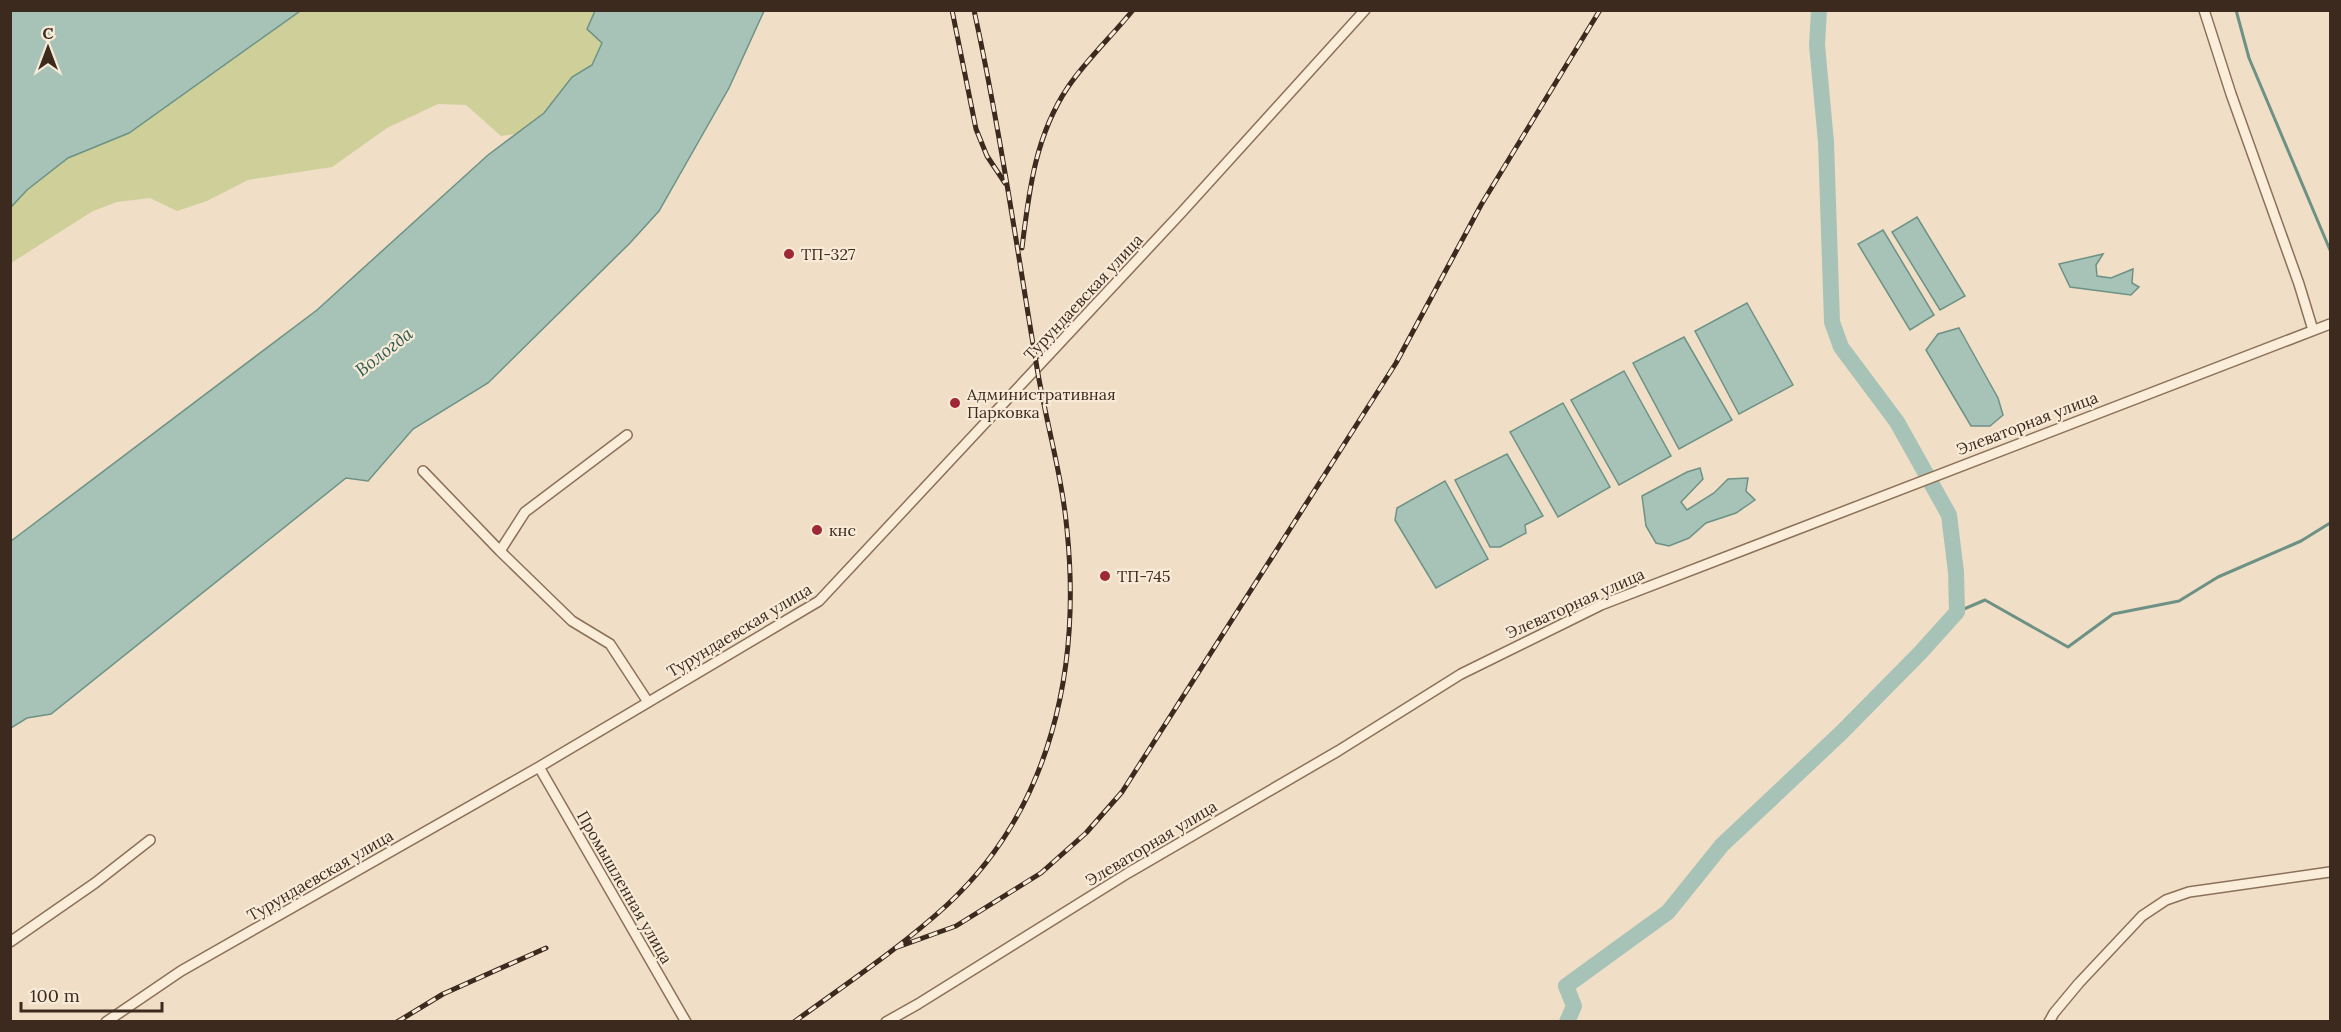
<svg xmlns="http://www.w3.org/2000/svg" width="2341" height="1032" font-family="Lora,serif">
	<style>
		.green { fill: #cecf99 }
		.water { fill: #a7c3b8; stroke: #6d9285; stroke-width: 1.5 }
		.lines { fill: none; stroke-linecap: round; stroke-linejoin: round }
		.stream { stroke: #6d9285; stroke-width: 3 }
		.river { stroke: #a7c3b8; stroke-width: 16 }
		.minor-casing { stroke: #8c705a; stroke-width: 12 }
		.minor { stroke: #faedd9; stroke-width: 9 }
		.rail-casing { stroke: #3c2a1f; stroke-width: 5 }
		.rail { stroke: #f7ead6; stroke-width: 3; stroke-dasharray: 9; stroke-linecap: butt }
		.poi-dot { fill: #9e2835; stroke: #f7ead6; stroke-width: 2 }
		.labels { text-anchor: middle; stroke-width: 4.5; stroke-linejoin: round; paint-order: stroke }
		.poi-label { font-size: 16px; fill: #3c2a1f; stroke: #f7ead6; text-anchor: start }
		.street-label { font-size: 16px; fill: #3c2a1f; stroke: #f7ead6 }
		.water-label { font-size: 18px; font-style: italic; fill: #2e5c54; stroke: #f7ead6 }
	</style>
	<rect width="100%" height="100%" fill="#f0dfc6"/>
	<path class="green" d="M300 11H595L587 29 602 43 592 65 572 77 544 113 516 134 501 136 466 105 438 104 387 128 332 167 248 180 207 201 177 211 150 198 117 202 93 211 11 263V207L27 190 68 158 129 133Z"/>
	<path class="water" d="M11 10H300V11L129 133 68 158 27 190 11 207Z
		M595 11H764L729 88 659 211 630 243 488 383 413 429 368 481 346 478 51 714 27 718 11 728V541L317 310 488 155 544 113 572 77 592 65 602 43 587 29Z
		M1917 217 1965 296 1940 310 1892 232Z
		M1883 230 1934 315 1910 330 1858 244Z
		M2103 254 2096 265 2097 276 2111 278 2133 269 2132 283 2139 287 2131 295 2070 287 2059 264Z
		M1747 303 1793 385 1739 414 1695 331Z
		M1959 328 1998 398 2003 415 1990 426H1971L1926 350 1938 334Z
		M1684 337 1732 420 1679 449 1633 363Z
		M1624 371 1671 456 1619 485 1571 400Z
		M1563 403 1610 487 1558 517 1510 432Z
		M1507 454 1543 516 1525 525 1526 533 1500 547H1490L1455 480Z
		M1700 468 1703 479 1681 502 1687 510 1714 493 1728 479 1748 478 1746 491 1755 500 1736 513 1706 523 1689 538 1669 546 1656 543 1646 526 1642 496 1687 472Z
		M1445 481 1488 559 1436 588 1395 520 1397 508Z"/>
	<g class="lines">
		<path class="stream" d="M2236 10 2249 58 2330 250
			M1957 612 1985 600 2068 647 2113 614 2179 601 2218 577 2301 541 2330 523"/>
		<path class="river" d="M1567 1022 1574 1006 1566 986 1668 912 1722 845 1841 733 1920 653 1957 612 1956 572 1949 515 1897 422 1841 347 1832 322 1826 142 1817 45 1819 10"/>
		<g class="minor-casing">
			<path id="minor" d="M2204 10 2231 94 2299 284 2313 330
				M423 471 500 551 572 621 610 644 648 702
				M500 551 525 512 627 435
				M539 767 686 1022
				M10 942 95 883 150 840
				M106 1022 181 971 539 767 819 601 1182 212 1365 10
				M886 1022 918 1004 1128 873 1338 751 1461 674 1601 605 2330 324
				M2049 1022 2054 1013 2079 983 2142 916 2166 900 2189 892 2330 872"/>
		</g>
		<use href="#minor" class="minor"/>
		<g class="rail-casing">
			<path id="rail" d="M952 10 976 129 987 156 1005 183
				M1022 248C1029 191 1035 136 1068 87 1087 59 1112 36 1133 10
				M895 948 956 926 1041 873 1086 833 1122 792 1396 363 1481 205 1600 10
				M397 1022 443 994 546 948
				M794 1022C846 984 900 948 947 905 1052 808 1081 667 1067 530 1062 475 1046 422 1037 368 1017 249 1000 129 974 10"/>
		</g>
		<use href="#rail" class="rail"/>
	</g>
	<g class="poi-dot">
		<circle cx="789" cy="254" r="6"/>
		<circle cx="955" cy="403" r="6"/>
		<circle cx="817" cy="530" r="6"/>
		<circle cx="1105" cy="576" r="6"/>
	</g>
	<g class="labels">
		<g class="poi-label">
			<text x="801" y="260">ТП-327</text>
			<text x="967" y="400">Административная<tspan x="967" dy="18">Парковка</tspan></text>
			<text x="829" y="536">кнс</text>
			<text x="1117" y="582">ТП-745</text>
		</g>
		<g class="street-label">
			<text transform="translate(1083 297) rotate(-47)" y="6">Турундаевская улица</text>
			<text transform="translate(2027 423) rotate(-21)" y="6">Элеваторная улица</text>
			<text transform="translate(1575 603) rotate(-24)" y="6">Элеваторная улица</text>
			<text transform="translate(739 630) rotate(-31)" y="6">Турундаевская улица</text>
			<text transform="translate(1151 843) rotate(-31)" y="6">Элеваторная улица</text>
			<text transform="translate(320 875) rotate(-30)" y="6">Турундаевская улица</text>
			<text transform="translate(625 887) rotate(60)" y="6">Промышленная улица</text>
		</g>
		<g class="water-label">
			<text transform="translate(384 352) rotate(-38)" y="6">Вологда</text>
		</g>
	</g>
	<rect width="2341" height="1032" fill="none" stroke="#3c2a1f" stroke-width="24"/>
	<g transform="translate(48 48)" stroke="#f7ead6" stroke-width="4.5" paint-order="stroke">
	<path d="M0-4.5L10 22L0 15L-10 22Z" fill="#3c2a1f"/>
	<text y="-9" font-size="16" font-weight="bold" text-anchor="middle" fill="#3c2a1f">С</text>
	</g>
	<path d="M21 1002v9h141v-9" fill="none" stroke="#3c2a1f" stroke-width="3"/>
	<text x="30" y="1002" font-size="18" fill="#3c2a1f" stroke="#f7ead6" stroke-width="4.5" paint-order="stroke">100 m</text>
</svg>
